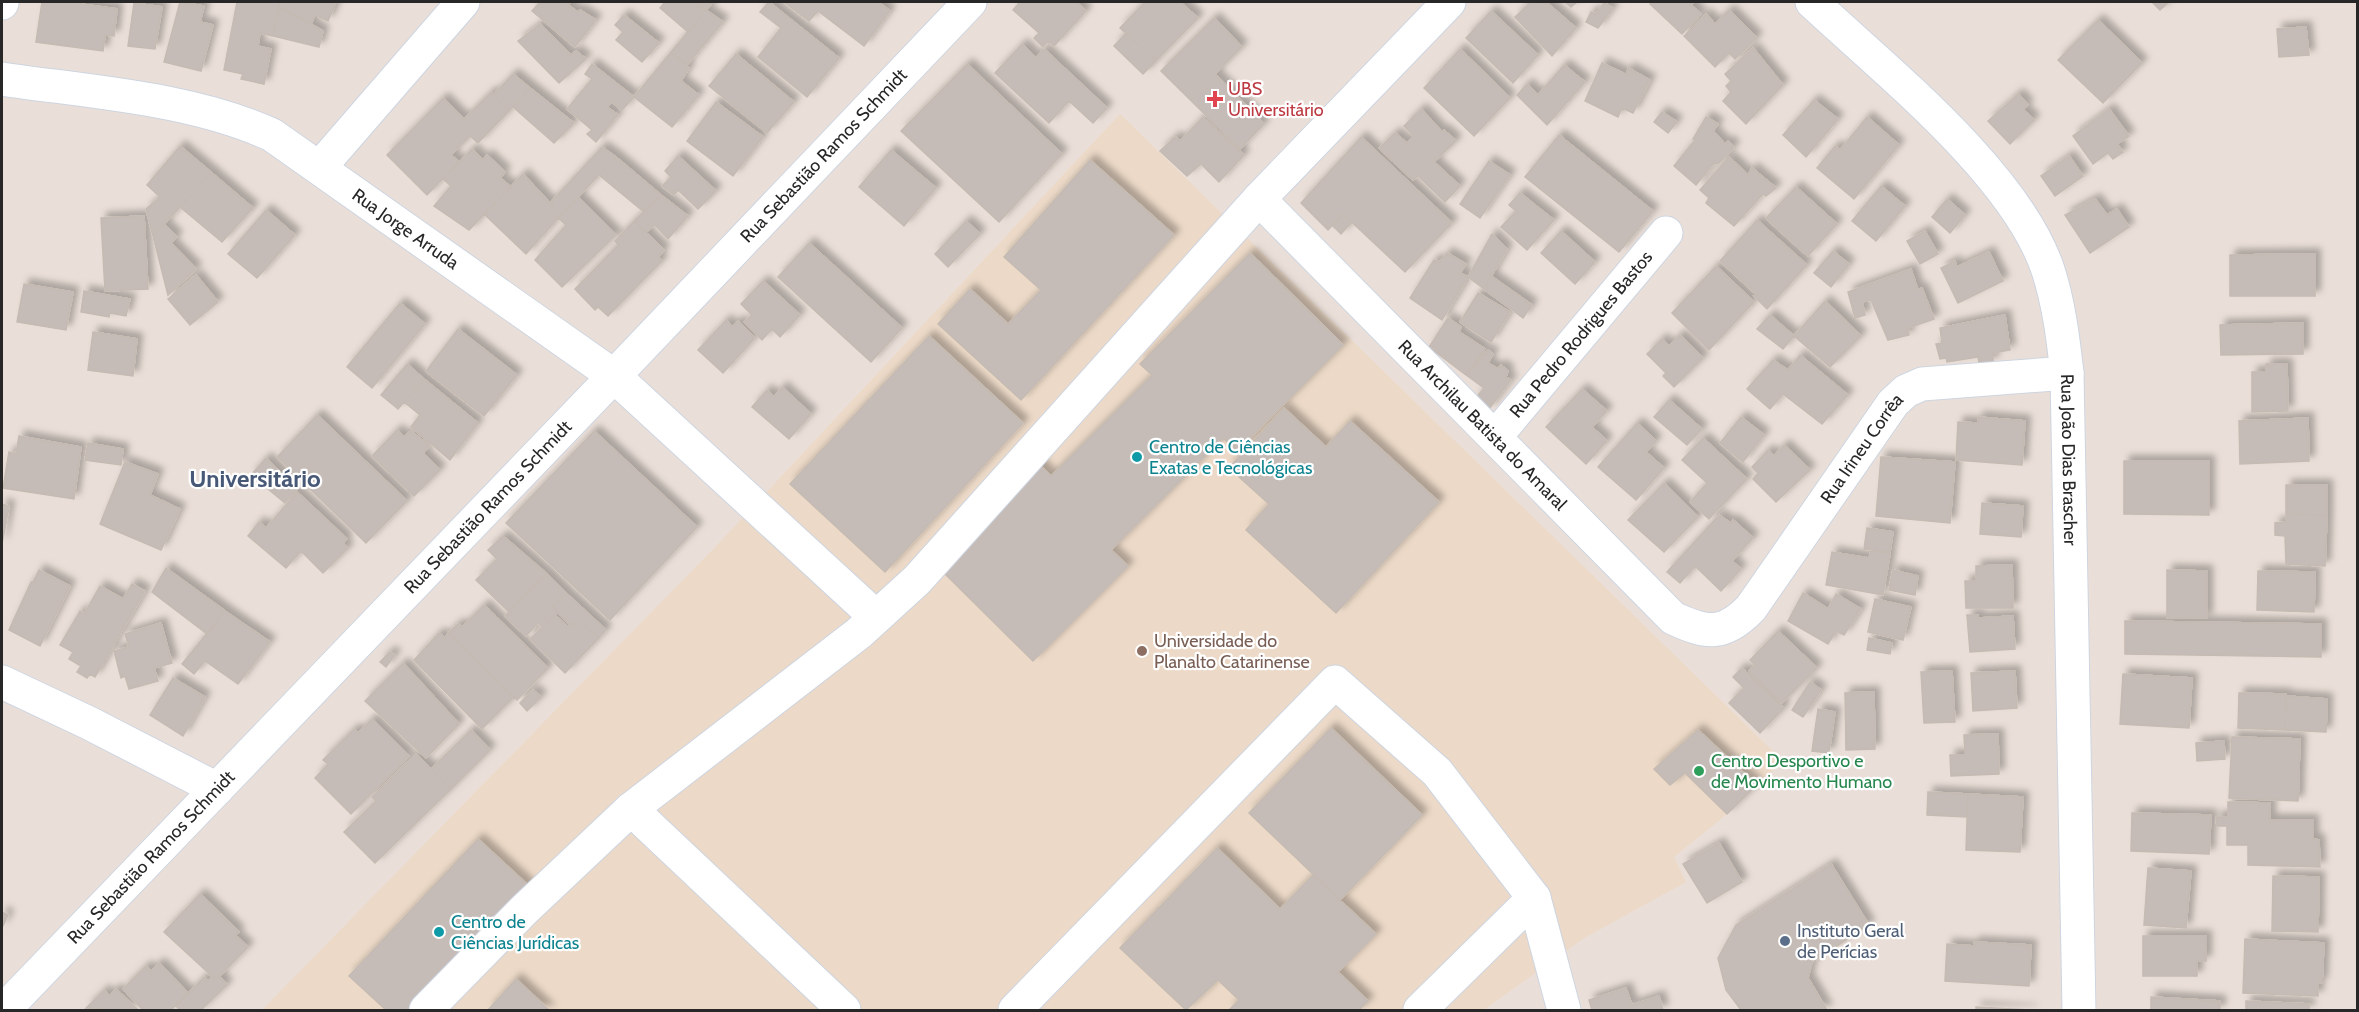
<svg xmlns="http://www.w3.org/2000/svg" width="2359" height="1012" font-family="Cabin,sans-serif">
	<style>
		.education { fill: #ecd9c7 }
		.building { fill: #c5bcb8; stroke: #c5bbb2; stroke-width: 1.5; filter: url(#shadow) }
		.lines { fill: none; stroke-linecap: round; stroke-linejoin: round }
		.minor-casing { stroke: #cdd5e1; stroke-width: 35 }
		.minor { stroke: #fff; stroke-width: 33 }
		.health-dot { fill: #e0444e; stroke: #fff; stroke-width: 2 }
		.culture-dot { fill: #0f9aa8; stroke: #fff; stroke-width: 2 }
		.education-dot { fill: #8d6e63; stroke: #fff; stroke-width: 2 }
		.leisure-dot { fill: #2e9e5b; stroke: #fff; stroke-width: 2 }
		.service-dot { fill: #5c6f8a; stroke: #fff; stroke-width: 2 }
		.labels { text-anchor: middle; stroke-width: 4.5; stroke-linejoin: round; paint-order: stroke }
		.health-label { font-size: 18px; fill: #be3a42; stroke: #fff; text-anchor: start }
		.street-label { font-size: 18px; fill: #272727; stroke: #fff }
		.culture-label { font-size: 18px; fill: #0d838f; stroke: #fff; text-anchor: start }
		.education-label { font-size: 18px; fill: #785e54; stroke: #fff; text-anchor: start }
		.leisure-label { font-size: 18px; fill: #27864d; stroke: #fff; text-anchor: start }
		.service-label { font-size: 18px; fill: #4e5e75; stroke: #fff; text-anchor: start }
		.district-label { font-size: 24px; font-weight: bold; fill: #485977; stroke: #fff }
	</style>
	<defs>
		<filter id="shadow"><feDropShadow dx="5.5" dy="-5.5" stdDeviation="3" flood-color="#0004"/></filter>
	</defs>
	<rect width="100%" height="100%" fill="#eadfd8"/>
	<path class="education" d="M1120 114 1783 761 1727 814 1674 857 1686 882 1584 938 1484 1010H262L721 541Z"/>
	<path class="building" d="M42 2H82L81 4 117 9 114 36 105 35 103 51 36 42Z
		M180 2 204 6 200 22 213 25 201 71 164 62Z
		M237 2H280L273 36 260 33 258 46 271 49 264 84 241 79 243 74 224 70Z
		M280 2H336L328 21 315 15 311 24 279 7Z
		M540 2H570L568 5 578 12 580 10 596 20 575 47 532 11Z
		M665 2H696L706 10 688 32 660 8Z
		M696 2H713L706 10Z
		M769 2 839 58 807 97 758 57 781 28 760 12Z
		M784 2H878L890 11 864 46 818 11 809 21Z
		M1020 2H1076L1086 11 1054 46 1048 41 1043 47 1034 38 1039 33 1013 10Z
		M1145 2H1180L1198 18 1156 61 1120 28Z
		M1531 2H1546L1576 28 1552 56 1515 17Z
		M1565 2H1577L1571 7Z
		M1652 2H1694L1691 5 1701 14 1682 34 1650 4Z
		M2152 2H2169L2160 10Z
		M134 3 162 7 155 49 128 46Z
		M1604 3 1613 8 1598 28 1586 22 1591 12 1596 14Z
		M279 7 323 31 319 47 273 36Z
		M706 10 723 22 687 65 671 52Z
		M1729 10 1757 38 1735 59 1729 53 1715 67 1684 36 1706 14 1715 24Z
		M1491 11 1538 55 1513 83 1466 38Z
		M624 15 659 43 642 62 616 40 623 32 615 25Z
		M1214 18 1242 47 1215 74 1264 124 1240 149 1161 71Z
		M2098 20 2142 63 2103 103 2058 60Z
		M540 24 571 55 576 51 586 59 559 83 518 41Z
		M2306 27 2309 55 2279 57 2277 29Z
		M1126 33 1156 61 1143 74 1114 46Z
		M1022 44 1036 58 1044 49 1107 108 1093 123 1069 101 1049 123 995 73Z
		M1753 48 1783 85 1746 124 1723 101 1731 92 1726 86 1731 81 1725 74Z
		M1460 49 1510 98 1474 136 1424 88Z
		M671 52 689 68 681 81 699 95 672 127 634 97Z
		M736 54 794 102 767 133 709 86Z
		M1602 63 1627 75 1628 68 1650 80 1633 113 1622 108 1618 117 1585 101Z
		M592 64 634 97 622 110 612 102 607 107 618 115 596 142 587 134 592 130 567 109 592 79 585 74Z
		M967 64 1062 154 999 222 901 131Z
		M1564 65 1585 82 1547 125 1517 95 1527 84 1538 95Z
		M513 74 530 88 509 111 493 95Z
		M530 88 574 123 554 143 513 107Z
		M491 92 509 111 478 143 470 136 451 155 459 162 427 195 387 155 443 98 464 119Z
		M2018 94 2028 105 2023 109 2034 120 2010 144 1988 121Z
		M1814 100 1838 119 1806 157 1783 135Z
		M716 102 763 137 733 176 687 141Z
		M1421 109 1442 132 1444 130 1456 141 1434 162 1460 186 1445 202 1418 176 1413 180 1379 148 1395 133 1407 143 1414 136 1404 126Z
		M2109 109 2129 136 2117 144 2123 152 2113 159 2108 153 2093 164 2073 136Z
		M1662 112 1677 122 1668 133 1654 122Z
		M1203 117 1244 155 1219 182 1201 164 1187 176 1160 151 1175 137 1180 141Z
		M1706 117 1718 124 1713 131 1725 144 1728 141 1734 147 1718 164 1714 163 1696 185 1674 166 1695 140 1693 139Z
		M1867 117 1899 145 1854 199 1817 168 1835 146 1840 150Z
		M1559 135 1653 211 1619 252 1525 177Z
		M1361 137 1452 223 1405 272 1343 214 1328 230 1301 203Z
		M180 146 212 173 153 236 146 209 160 197 147 185Z
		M602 147 616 157 561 215 550 203Z
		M472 149 483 160 487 155 505 172 500 178 511 187 469 230 434 206 451 186 443 179Z
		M891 150 936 188 904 226 859 187Z
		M678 156 716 191 698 209 678 190 674 195 662 186 671 177 665 171Z
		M2069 156 2083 176 2055 196 2041 176Z
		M616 157 661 195 644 212 599 175Z
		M1729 157 1748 175 1752 168 1776 188 1766 196 1763 194 1734 226 1706 203 1709 198 1700 190Z
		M1090 160 1174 235 1021 400 938 324 970 289 1008 324 1041 290 1004 257Z
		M1489 161 1510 175 1480 218 1460 204Z
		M212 173 253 208 222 242 180 207Z
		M523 174 561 215 526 254 484 214Z
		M1881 186 1905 206 1876 241 1852 221Z
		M1796 187 1837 224 1808 256 1766 218Z
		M1520 193 1554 220 1527 250 1501 227 1516 211 1509 205Z
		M661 195 688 216 668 239 655 225 646 232 634 221Z
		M578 197 616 235 562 287 535 260 566 225 558 218Z
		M1947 199 1965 215 1950 233 1932 217Z
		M2095 199 2107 215 2117 209 2129 227 2090 253 2065 215Z
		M266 210 295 235 257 278 228 254Z
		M1343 214 1352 222 1341 234 1333 226Z
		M144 216 148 289 105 291 101 218Z
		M1757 220 1807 265 1767 309 1754 296 1757 295 1720 261Z
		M634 221 664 250 658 257 662 261 608 316 598 307 595 310 575 289 618 245 615 241Z
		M966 221 980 234 948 267 935 254Z
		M164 224 177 237 171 243 196 269 168 295 153 236Z
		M1561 231 1595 262 1575 284 1541 253Z
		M1925 231 1938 254 1920 264 1907 241Z
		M1492 234 1507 249 1484 289 1468 277Z
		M809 243 902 328 871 362 778 277Z
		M1833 251 1849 264 1831 287 1814 273Z
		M1989 252 2003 281 1958 303 1941 268 1955 261 1957 267Z
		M1250 253 1343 345 1237 451 1223 438 1111 550 1128 566 1033 661 936 565 1038 463 1051 476 1152 375 1140 364Z
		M1447 253 1466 264 1460 273 1468 277 1442 320 1410 298 1434 260 1440 262Z
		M2315 254V296H2230V255Z
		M1716 266 1754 302 1709 350 1672 313Z
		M1911 269 1918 290 1922 288 1934 319 1908 328 1909 335 1888 340 1871 300 1862 302 1865 315 1855 318 1848 292Z
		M196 275 218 302 190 325 168 299Z
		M1491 276 1532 305 1523 318 1484 289Z
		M763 281 800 315 780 337 772 329 762 340 744 322 752 315 741 304Z
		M24 284 73 292 66 330 17 322Z
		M84 291 130 299 126 316 110 313 109 317 81 312Z
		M1478 293 1510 312 1491 342 1460 322Z
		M1825 301 1861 336 1830 367 1794 336Z
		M400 303 425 324 372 388 347 367Z
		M1770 315 1794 336 1783 349 1757 329Z
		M2005 315 2010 350 1993 353V361L1979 363 1978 357 1947 362 1946 358 1940 359 1936 344 1942 343 1940 328Z
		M1448 318 1461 327 1459 332 1485 349 1466 375 1429 347Z
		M726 320 732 327 738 321 755 338 723 373 698 350Z
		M2303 323V354L2221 355 2220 325Z
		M458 329 517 375 484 416 426 371Z
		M93 332 137 339 133 376 88 370Z
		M1680 335 1703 358 1674 387 1663 376 1666 373 1647 354 1662 339 1669 346Z
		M929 336 1023 423 885 572 790 484Z
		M1488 350 1493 354 1488 363 1498 369 1501 365 1508 371 1506 377 1511 380 1489 409 1475 399 1484 388 1466 375Z
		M1800 355 1848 395 1822 424 1783 394 1770 409 1747 389 1773 360 1788 370Z
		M407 364 424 379 398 409 381 395Z
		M2266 364H2287L2288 411 2252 412V372H2266Z
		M424 379 478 423 450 460 411 427 420 415 404 402Z
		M782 387 811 414 789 439 752 407 767 390 774 397Z
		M1582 389 1607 411 1592 427 1607 441 1586 464 1546 427Z
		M1669 400 1702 429 1687 445 1654 417Z
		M1284 408 1326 447 1350 421 1439 502 1336 613 1246 530 1269 504 1229 468Z
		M317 415 407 501 366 543 277 457Z
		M1741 417 1764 435 1743 462 1720 443Z
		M1978 417 2025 421 2022 465 1956 460 1958 422 1978 423Z
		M2308 418 2309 461 2240 464 2239 421Z
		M1637 423 1656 441 1646 452 1664 468 1636 500 1598 467Z
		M397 430 404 437 411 431 430 446 423 453 440 470 414 496 372 456Z
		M594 431 697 527 610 620 506 523Z
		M19 436 81 447 74 499 3 488 9 452 16 454Z
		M1703 438 1747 479 1709 519 1690 502 1707 483 1682 460Z
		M88 443 123 449 121 465 85 460Z
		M1784 445 1810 470 1776 502 1753 479 1758 473 1752 467 1768 450 1774 456Z
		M1881 457 1955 462 1950 523 1876 516Z
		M266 458 297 489 285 503 251 475Z
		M2124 461H2209V515L2124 514Z
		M125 462 158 474 150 495 180 509 161 550 100 524Z
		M1664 483 1698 517 1664 552 1628 520Z
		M2286 485H2327V515L2286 514Z
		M297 492 347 539 343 543 348 548 323 573 301 551 286 568 248 536 259 522 266 528Z
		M1982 503 2023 506 2021 537 1980 534Z
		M2 504 9 506 2 544Z
		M2286 514 2327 515 2325 566 2286 564 2285 536 2275 535V523L2286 522Z
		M1719 515 1731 523 1733 520 1753 538 1732 561 1741 569 1721 591 1695 566 1680 583 1667 572Z
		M1867 528 1893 532 1890 552 1864 549Z
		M503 536 547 574 509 612 476 580 497 559 488 550Z
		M1871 551 1890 554 1883 595 1826 585 1832 552 1869 558Z
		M2012 565 2013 608H1966L1965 581H1976V566Z
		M166 568 225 611 207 634 152 592Z
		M39 570 70 586 40 646 9 630 31 582H33Z
		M1893 570 1918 576 1915 595 1889 590Z
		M2167 570 2207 571V618H2167Z
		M2258 571 2315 572 2314 612 2257 610Z
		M547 574 566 593 552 606 557 612 555 615 543 627 538 623 526 636 505 616Z
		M132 584 145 591 95 677 90 674 87 678 77 672 81 666 69 659 73 652 60 645 80 611 84 614 100 586 123 599Z
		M566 593 606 630 599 638 586 626 582 631 571 623 570 625 552 606Z
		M1803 593 1828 609 1836 594 1861 609 1844 635 1836 631 1828 644 1788 621Z
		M1875 599 1911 607 1903 640 1868 632Z
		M484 605 548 668 517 700 448 633 458 624 462 627Z
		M225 611 270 642 238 684 205 661 194 674 182 664Z
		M555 615 568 627 571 623 582 631 586 626 599 638 565 673 530 639Z
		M1967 615H1978V618L2013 616 2015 649 1970 652Z
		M2125 621 2321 624V657L2125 654Z
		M161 623 172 663 154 668 158 681 129 689 125 676 121 678 114 651 129 647 125 634Z
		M1778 631 1817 668 1782 703 1749 671 1755 665 1750 660Z
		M439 633 445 638 448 633 514 697 482 729 414 660Z
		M1869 638 1892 643 1890 654 1867 650Z
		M390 652 395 655 386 667 380 662Z
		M403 663 459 724 426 758 365 701Z
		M1742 668 1784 708 1760 733 1729 703 1744 688 1733 677Z
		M1952 671 1955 722 1924 723 1921 672Z
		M2015 671 2017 708 1973 711 1971 673Z
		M2123 674 2192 678 2189 728 2120 724Z
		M173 678 205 697 183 736 150 715Z
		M1810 682 1821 690 1803 717 1792 710Z
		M533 690 541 697 527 711 520 703Z
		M1874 692 1875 749 1846 750 1845 693Z
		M2239 693 2286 694 2285 730 2238 728Z
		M2286 696 2327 699 2326 732 2285 730Z
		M1818 709 1835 712 1829 753 1812 751Z
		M372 719 409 756 351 814 315 778 328 764 323 760 354 729 358 733Z
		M1331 728 1422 815 1340 900 1249 813Z
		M471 730 490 750 451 789 431 769Z
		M1698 730 1757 785 1727 814 1685 773 1670 785 1654 769Z
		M1998 734 1999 774 1951 776 1950 755H1965L1964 735Z
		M2232 737 2300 739 2298 801 2229 798Z
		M2224 741 2225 759 2197 761 2196 743Z
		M416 754 451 789 375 863 344 832 376 801 372 797Z
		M1928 792 1968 794 1967 817 1927 815Z
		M1968 794 2023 797 2020 852 1966 850Z
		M2228 802 2270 803V820H2313V839L2319 840 2320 867 2248 865V845H2227V826H2217L2216 817H2228Z
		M2132 813 2211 815 2209 854 2131 851Z
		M478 839 530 887 413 1010H386L349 976Z
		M1719 843 1742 882 1707 903 1683 864Z
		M1217 848 1280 909 1313 875 1376 934 1338 972 1368 1001 1359 1010H1229L1239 1000 1218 980 1186 1010 1120 948Z
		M1831 864 1869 925 1812 962 1808 978 1827 1010H1741L1726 990 1718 958 1736 925Z
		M2148 868 2191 871 2186 928 2144 925Z
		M2273 876 2319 877 2318 932 2272 931Z
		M200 894 239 932 235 935 248 947 216 980 164 932Z
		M2 912 8 915 2 928Z
		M2143 936H2206V961H2197V976H2143Z
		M2245 939 2324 943 2322 983 2318 982V996L2243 993Z
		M1974 942 2031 945 2029 986 1945 981 1947 944 1975 946Z
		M159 963 188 993 171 1010H143L123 989 146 966 151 971Z
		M219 976 227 985 201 1010H180L176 1006 204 977 208 981 212 977 216 980Z
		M516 979 549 1010H488Z
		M1626 988 1632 1005 1659 996 1663 1010H1592L1589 1000Z
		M116 989 138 1010 86 1008 104 990 109 996Z
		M2151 997 2220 1001V1010H2151Z
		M2246 1001 2309 1004V1010H2246Z
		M1976 1007 2032 1010H1976Z"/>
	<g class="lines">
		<g class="minor-casing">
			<g id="minor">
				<path id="s1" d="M1812 2C1886 71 2016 174 2048 270 2059 304 2063 338 2067 373L2079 1010"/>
				<path d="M2 3V2"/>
				<path id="s2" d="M2 79C90 92 191 98 272 135L614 376 876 617"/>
				<path d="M320 167 463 2"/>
				<path id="s3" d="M1259 199 1673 618C1707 634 1724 636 1751 608L1893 403 1906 391 1922 384 2067 373"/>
				<path id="s4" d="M1495 437 1666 233"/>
				<path d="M2 682 89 723 217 789"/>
				<path d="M631 809 859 633 917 580 1259 199 1449 2"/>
				<path d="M1534 898 1564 1010"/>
				<path id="s5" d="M4 1010 614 376 970 2"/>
				<path d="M426 1010 524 910 631 809 844 1010"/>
				<path d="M1015 1010 1335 682 1437 772 1534 898 1420 1010"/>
			</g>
		</g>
		<use href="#minor" class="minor"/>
	</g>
	<path class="health-dot" d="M1212 90h6v6h6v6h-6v6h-6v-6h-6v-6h6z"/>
	<g class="culture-dot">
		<circle cx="1137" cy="457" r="6"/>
		<circle cx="439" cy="932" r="6"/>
	</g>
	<circle class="education-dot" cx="1142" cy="651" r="6"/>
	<circle class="leisure-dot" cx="1699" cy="771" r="6"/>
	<circle class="service-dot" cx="1785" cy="941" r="6"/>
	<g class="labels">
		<g class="health-label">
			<text x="1228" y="95">UBS<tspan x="1228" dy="21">Universitário</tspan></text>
		</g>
		<g class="street-label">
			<text dy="6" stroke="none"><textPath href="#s5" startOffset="1184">Rua Sebastião Ramos Schmidt</textPath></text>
			<text dy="6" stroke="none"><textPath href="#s2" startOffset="440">Rua Jorge Arruda</textPath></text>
			<text dy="6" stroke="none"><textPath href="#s4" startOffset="134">Rua Pedro Rodrigues Bastos</textPath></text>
			<text dy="6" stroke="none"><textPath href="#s3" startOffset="318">Rua Archilau Batista do Amaral</textPath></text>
			<text dy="6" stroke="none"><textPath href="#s3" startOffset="870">Rua Irineu Corrêa</textPath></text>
			<text dy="6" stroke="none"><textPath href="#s1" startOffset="552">Rua João Dias Brascher</textPath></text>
			<text dy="6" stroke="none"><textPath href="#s5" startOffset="698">Rua Sebastião Ramos Schmidt</textPath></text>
			<text dy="6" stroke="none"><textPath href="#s5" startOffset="212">Rua Sebastião Ramos Schmidt</textPath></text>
		</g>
		<g class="culture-label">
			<text x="1149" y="453">Centro de Ciências<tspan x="1149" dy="21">Exatas e Tecnológicas</tspan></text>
			<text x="451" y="928">Centro de<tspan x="451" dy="21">Ciências Jurídicas</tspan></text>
		</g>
		<g class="education-label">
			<text x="1154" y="647">Universidade do<tspan x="1154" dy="21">Planalto Catarinense</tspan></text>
		</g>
		<g class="leisure-label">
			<text x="1711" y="767">Centro Desportivo e<tspan x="1711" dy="21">de Movimento Humano</tspan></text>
		</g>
		<g class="service-label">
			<text x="1797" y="937">Instituto Geral<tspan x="1797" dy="21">de Perícias</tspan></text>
		</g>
		<g class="district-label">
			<text x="255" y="487">Universitário</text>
		</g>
	</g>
	<rect width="2359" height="1012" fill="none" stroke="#272727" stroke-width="6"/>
</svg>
